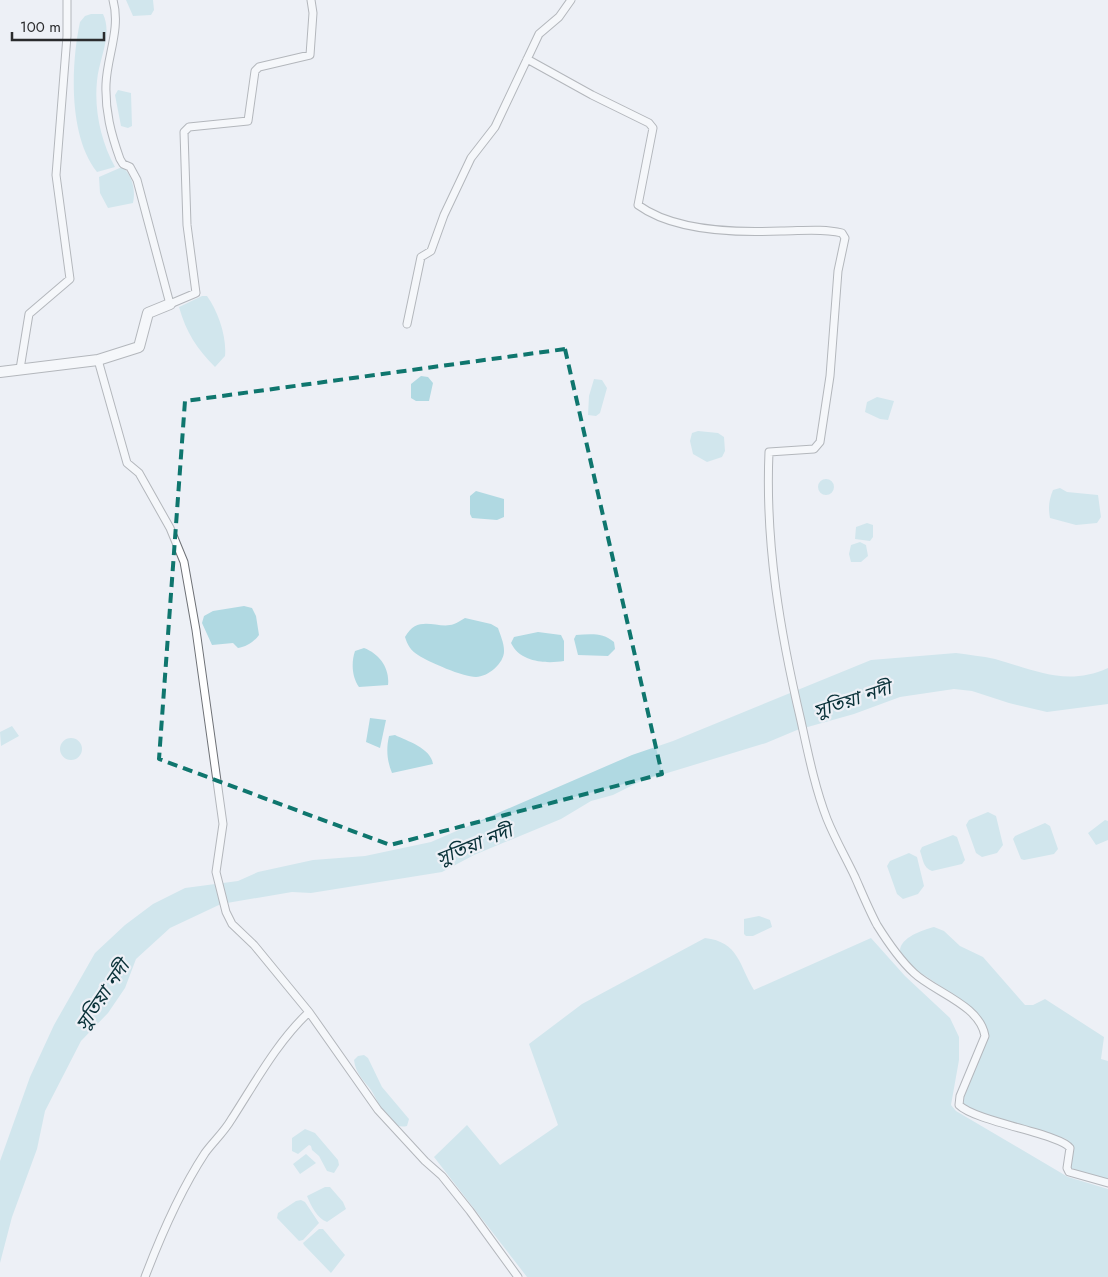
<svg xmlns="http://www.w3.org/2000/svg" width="1108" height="1277" font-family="Jost,'Noto Sans Bengali',sans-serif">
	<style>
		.water { fill: #b0d9e2 }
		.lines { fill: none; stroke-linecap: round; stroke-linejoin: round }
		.street-casing { stroke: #6e7176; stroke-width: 9 }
		.secondary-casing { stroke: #6e7176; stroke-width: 12 }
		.street { stroke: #fff; stroke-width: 7 }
		.secondary { stroke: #fff; stroke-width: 10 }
		.marked { fill: none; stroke: #0f766e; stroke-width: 4; stroke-dasharray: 10 6; stroke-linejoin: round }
		.labels { text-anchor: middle; stroke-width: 4.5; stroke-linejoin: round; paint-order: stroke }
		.water-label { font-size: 19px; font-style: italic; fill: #093138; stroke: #edf0f6 }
	</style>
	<rect width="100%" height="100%" fill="#edf0f6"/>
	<path class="water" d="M126 0H153L154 10 151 15 133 16Z
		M91 14H103C113 35 99 58 97 81 94 110 101 142 115 167L97 172C68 136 71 64 80 22L85 16Z
		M118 90 131 93 132 126 128 128 121 126 115 95Z
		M122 167C132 174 136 190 133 203L108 208 100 193 99 177Z
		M202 296H207C218 311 227 337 225 356L215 367C197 349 186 332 179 307Z
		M421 376 428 377 433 383 429 401H416L411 398V384Z
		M594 379 602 380 607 388 600 413 596 416 588 415 589 396Z
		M877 397 894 401 888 420 880 419 865 412 867 402Z
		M698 431 718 433 724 437 725 451 722 457 707 462 693 454 690 441 692 433Z
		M818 487a8 8 0 1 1 16 0a8 8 0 1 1-16 0Z
		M1060 488 1067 492 1098 495 1101 517 1097 523 1076 525 1050 518C1048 507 1049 500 1053 490Z
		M476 491 504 499V517L497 520 472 518 470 514V496Z
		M867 523 873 525V537L870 541 855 539 856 527Z
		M860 542 866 545 868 556 861 562H851L849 554 851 545Z
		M244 606 252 608 256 616 259 635C254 642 246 647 238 648L233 643 212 645 202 623 204 616 213 611Z
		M465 618 491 624 498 628C500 634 504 643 504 650 505 663 488 677 476 677 463 677 429 662 418 655 411 651 407 644 405 637 418 613 438 630 454 624 457 623 461 620 465 618Z
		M538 632 561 635 564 641V661C545 664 520 662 511 643L514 637Z
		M576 635C589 634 603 632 614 642L615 649 608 656 578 655 574 639Z
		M364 648C380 654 390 669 388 685L359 687C352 677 351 663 355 651Z
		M956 653C969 655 982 656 995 659 1035 670 1066 687 1108 668V704L1047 712 1009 703 972 691 954 689 900 697 854 714 797 730 766 743 641 781 613 795 591 801 561 819 474 855 442 872 311 893 292 892 221 904 170 928 136 959 125 988 108 1013 81 1041 45 1111 37 1149 12 1217 0 1263V1161L30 1077 54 1025 95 953 125 925 153 904 185 888 238 881 258 872 313 860 365 856 431 842 632 755 673 741 871 660Z
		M370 718 386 720 380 748 366 742Z
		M12 726 19 736 1 746 0 732Z
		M395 735C407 741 431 748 433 764L392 773C387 761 386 749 389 736Z
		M60 749a11 11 0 1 1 22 0a11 11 0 1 1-22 0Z
		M988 812 996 816 1003 845 997 853 982 857 976 853 966 825 969 820Z
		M1105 820 1108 821V840L1096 845 1088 833Z
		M1045 823 1050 826 1058 849 1054 854 1024 860 1021 859 1013 839 1015 836Z
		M953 835 957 837 965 860 962 864 932 871C923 868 923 859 920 851L922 847Z
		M909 853 917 857 924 886 918 894 903 899 897 894 887 866 890 861Z
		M759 916 770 920 772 927 753 936H746L744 934V919Z
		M934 927 944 931 960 946 983 957 1025 1005H1033L1045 999 1104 1037 1101 1059 1108 1061V1181L1074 1171 1071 1168 1072 1147 1066 1139 1034 1132 962 1106 961 1102 987 1032C974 1008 949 992 927 977 919 972 907 966 902 958 892 940 922 930 934 927Z
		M705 938C739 942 739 965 754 990L871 938 905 976 950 1018 959 1037V1060L951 1105 956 1111 1068 1177 1108 1189V1277H527L434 1157 467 1125 500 1165 558 1125 529 1044 582 1004Z
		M364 1055 368 1058 382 1087 409 1119 407 1126C388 1131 379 1102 371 1090 364 1081 355 1072 354 1060L358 1056Z
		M305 1129 315 1133 338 1160 339 1165 334 1173 327 1171 319 1156 312 1150 311 1146 309 1145 298 1154 292 1151V1138Z
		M306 1154 316 1163 300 1174 293 1164Z
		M325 1187H330L343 1202 346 1209 327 1222C317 1218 311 1206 307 1196Z
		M301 1200 305 1202 319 1223 303 1240 299 1241 277 1218 278 1213 296 1201Z
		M319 1229H323L345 1255 331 1273 304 1245 303 1243Z"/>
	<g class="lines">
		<g class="street-casing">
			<path id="street" d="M113 0C121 29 107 56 106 84 105 111 111 134 120 159L123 164 130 167 137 180 170 304 196 293 187 225 184 132 189 127 248 121 255 71 259 67 310 55 313 13 311 0
				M527 59 592 95 649 123 653 128 638 205C675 232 737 233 781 231 801 231 822 228 842 233L845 238 838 271 830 376 820 442 814 449 769 452C765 543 780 632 801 721 808 753 815 788 827 819 835 839 846 858 855 877 862 893 869 910 877 925 887 941 900 960 914 973 934 992 980 1005 985 1036L960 1096 959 1105C976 1122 1061 1134 1070 1148L1067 1168 1069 1172 1108 1183
				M407 324 421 257 431 251 444 215 471 158 495 127 539 34 559 17 571 0
				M98 360 127 463 139 473 170 528 184 562 196 630 223 824 216 872 226 912 232 924 254 945 309 1012 378 1110 425 1161 442 1176 470 1211 518 1277
				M20 369 29 314 70 279 56 175 67 36V0
				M145 1277C161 1235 180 1191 205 1153 213 1142 224 1132 231 1120 255 1083 277 1042 309 1012"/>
		</g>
		<g class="secondary-casing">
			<path id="secondary" d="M0 372 98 360 139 347 148 313 170 304"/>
		</g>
		<use href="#street" class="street"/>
		<use href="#secondary" class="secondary"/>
	</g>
	<path d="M0 0H1108V1277H0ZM565 349 662 774 390 845 159 759 185 401Z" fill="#edf0f6" fill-opacity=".55" fill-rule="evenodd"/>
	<path class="marked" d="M565 349 662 774 390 845 159 759 185 401Z"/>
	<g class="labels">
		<g class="water-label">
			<text transform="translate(852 699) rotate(-18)" y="7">সুতিয়া নদী</text>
			<text transform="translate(474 844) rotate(-22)" y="7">সুতিয়া নদী</text>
			<text transform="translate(102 995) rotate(-56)" y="7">সুতিয়া নদী</text>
		</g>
	</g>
	<path d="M12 32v8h92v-8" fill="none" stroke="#2a2b2d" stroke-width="2.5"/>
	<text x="20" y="32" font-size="15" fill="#2a2b2d" stroke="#edf0f6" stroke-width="4" paint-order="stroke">100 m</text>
</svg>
